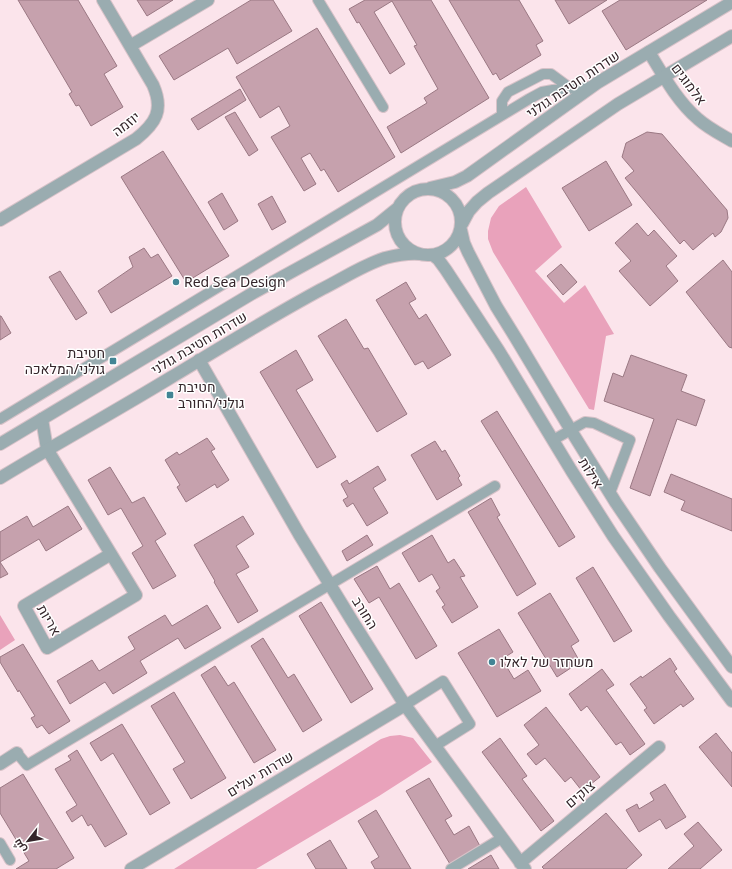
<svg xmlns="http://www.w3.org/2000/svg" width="732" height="869" font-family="'Noto Sans',Cairo,Heebo,sans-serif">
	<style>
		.green { fill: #e9a2bb }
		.building { fill: #c6a1ad; stroke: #9a7883 }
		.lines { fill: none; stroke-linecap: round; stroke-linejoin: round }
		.service-casing { stroke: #d7c2c8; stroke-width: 12 }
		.minor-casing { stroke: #d7c2c8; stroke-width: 14 }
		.tertiary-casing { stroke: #d7c2c8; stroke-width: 14 }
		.service { stroke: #9aacb0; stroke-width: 10 }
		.minor { stroke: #9aacb0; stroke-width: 12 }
		.tertiary { stroke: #9aacb0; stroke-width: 12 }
		.poi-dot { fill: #428595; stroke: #fff; stroke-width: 1.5 }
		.labels { text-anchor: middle; stroke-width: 3; stroke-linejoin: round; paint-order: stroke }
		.street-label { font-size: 14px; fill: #34252a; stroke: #fff }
		.poi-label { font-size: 14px; fill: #34252a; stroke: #fff; text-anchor: start }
	</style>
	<rect width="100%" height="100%" fill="#fbe4eb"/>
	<path class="green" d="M526 187 562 247 535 271 564 303 585 285 614 334 606 336 594 410 589 409 493 252 488 239V231L491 218 499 206Z
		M0 615 15 640 0 650Z
		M400 735 413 738 432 762 379 796 256 869H174L381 739 390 736Z"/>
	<path class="building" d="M18 0H78L117 66 104 74 123 107 91 126 79 105 76 106 69 94 72 92Z
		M137 0H173L147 16Z
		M251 0H273L292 31 237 64 228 48 174 80 159 56Z
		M365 0H431L489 98 401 153 387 127 427 103 424 98 438 89 414 46 417 45 392 1 374 12 405 64 390 74 359 22 357 23 349 9Z
		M449 0H519L543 41 536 45 541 55 500 80 496 73 493 75Z
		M555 0H607L569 24Z
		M620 0H707L626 50 602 11Z
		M317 28 395 157 338 192 324 169 321 171 310 153 301 158 316 184 304 191 271 137 290 126 279 106 260 118 236 77Z
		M240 89 246 100 198 130 191 119Z
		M235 112 258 150 249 156 225 117Z
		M647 132 662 134 727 210 728 218 721 232 715 237 713 233 693 250 684 240 680 244 625 178 634 171 622 157 626 143Z
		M163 151 229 256 186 282 121 177Z
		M606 161 632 205 589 231 562 188Z
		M222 193 238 221 224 230 208 202Z
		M272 196 286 222 272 230 258 204Z
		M637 223 648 236 654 230 677 256 666 266 678 281 650 306 619 271 631 261 615 243Z
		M144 248 151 258 158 254 172 276 111 313 98 291 133 267 129 257Z
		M723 260 732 272V348L729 347 686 292Z
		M561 264 577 282 563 295 547 276Z
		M60 271 87 313 76 320 49 277Z
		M406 282 416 299 409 303 419 319 426 314 451 355 428 369 423 361 415 365 376 300Z
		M0 316H1L11 333 0 340Z
		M346 319 364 349 368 348 407 414 377 432 318 336Z
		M296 350 313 380 296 390 336 457 317 468 260 372Z
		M631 355 687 375 681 391 705 400 696 426 677 419 650 496 630 488 654 419 604 401 613 373 623 377Z
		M497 411 575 537 559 547 481 421Z
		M207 438 215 449 211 451 229 480 217 488 215 484 186 502 177 487 180 485 165 460 177 452 179 455Z
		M435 441 442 452 445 450 460 476 458 478 462 485 437 500 411 455Z
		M378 466 386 480 373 488 388 513 367 526 353 503 347 507 343 500 348 497 341 484 347 480 349 484Z
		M110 467 132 503 144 497 166 534 155 541 176 576 153 589 132 553 143 546 121 508 108 515 88 480Z
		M671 474 732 499V531L681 510 685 501 664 492Z
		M491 498 500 515 497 517 536 584 517 596 468 512Z
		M68 506 82 529 46 551 39 539 0 562 8 574 0 578V532L27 516 33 527Z
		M243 516 254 534 236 546 249 567 236 574 258 611 238 623 214 582 215 581 194 545Z
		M367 535 373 545 347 561 342 551Z
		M432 535 448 563 454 559 465 576 460 577 478 607 452 623 442 607 445 605 436 591 440 588 432 574 419 582 402 553Z
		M377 566 390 589 399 583 437 646 416 659 379 597 369 603 354 579Z
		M593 567 632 631 614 642 576 578Z
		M550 593 579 641 571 646 580 662 557 677 518 613Z
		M321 602 373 689 351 703 299 616Z
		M207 605 221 628 185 649 178 638 140 661 147 673 113 694 105 682 70 704 57 681 92 660 99 671 135 649 128 637 165 615 172 626Z
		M499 629 513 652 502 659 514 679 528 670 541 691 497 717 458 653Z
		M263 638 288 678 294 674 322 720 303 732 251 646Z
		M23 644 70 721 49 734 42 725 37 728 31 718 35 716 19 690 18 692 0 662V657Z
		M670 658 677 669 674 671 694 699 683 707 681 704 654 724 644 710 647 708 630 684 641 676 642 678Z
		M215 666 228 686 234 682 276 750 254 763 201 675Z
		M602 669 614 685 606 690 645 744 630 755 621 742 616 745 587 706 581 711 569 694Z
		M174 692 226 778 191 799 173 769 185 762 151 706Z
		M546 707 600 777 582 791 571 777 565 782 545 758 536 765 527 754 539 745 524 725Z
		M122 724 170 803 150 815 113 753 101 761 90 743Z
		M716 733 732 753V787L699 747Z
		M500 738 527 776 522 779 554 821 541 831 482 752Z
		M77 750 127 834 105 847 91 824 88 826 82 815 72 822 66 812 77 805 55 769 71 760 68 756Z
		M23 774 74 858 56 869H16L29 861 0 813V788Z
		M429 778 452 816 445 820 454 835 469 826 480 846 450 864 406 791Z
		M665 784 686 817 666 829 660 819 639 832 626 810 637 804 639 809 654 800 650 793Z
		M376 810 411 869H375L371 862 379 857 358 821Z
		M606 813 642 855 626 869H544L542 867Z
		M698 822 722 850 700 869H668L694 846 684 834Z
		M330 840 347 869H316L307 854Z
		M491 855 499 869H468Z"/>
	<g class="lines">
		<g class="service-casing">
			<path id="service" d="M318 0 383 107
				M502 115V101L508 92 543 74H551L570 88
				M0 419 529 99 542 92 553 90 591 87
				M553 440 585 422 594 423 630 440 610 493
				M405 705 443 681 470 724 435 746
				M17 753 27 765 495 486
				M0 843 10 860
				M451 869 502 838"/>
		</g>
		<g class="minor-casing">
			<path id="minor" d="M130 46 208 0
				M649 52C663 75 677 101 698 119 708 128 720 134 732 141
				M0 220 136 139C156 123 164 110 153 85L103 0
				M199 360 299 534 351 619 405 705 525 869
				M42 419 47 449 136 595 47 648 24 606 111 554
				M0 764 17 753
				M520 863 659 747
				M131 869 405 705"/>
		</g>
		<g class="tertiary-casing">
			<path id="tertiary" d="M430 188 455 182 467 176 597 83 732 2
				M395 222a33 33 0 1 1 66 0a33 33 0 1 1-66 0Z
				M462 224 469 211 477 202 488 193 618 104 732 36
				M461 230 464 243 468 252 496 306 517 340 575 437 616 503 660 568 732 667
				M433 255 438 259 446 270 499 351 571 470 613 536 669 616 732 701
				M0 444 253 293 377 225 398 208
				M0 478C56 444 114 412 170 378 220 348 270 317 322 289 342 279 363 265 385 258 397 255 408 253 420 254"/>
		</g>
		<use href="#service" class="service"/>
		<use href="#minor" class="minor"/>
		<use href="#tertiary" class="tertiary"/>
	</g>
	<g class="poi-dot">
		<circle cx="176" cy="282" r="4"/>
		<rect x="109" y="357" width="8" height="8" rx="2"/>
		<rect x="166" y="391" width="8" height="8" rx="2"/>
		<circle cx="492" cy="662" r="4"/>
	</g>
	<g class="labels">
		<g class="street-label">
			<text transform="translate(573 84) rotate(-34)" y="5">שדרות חטיבת גולני</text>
			<text transform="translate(689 84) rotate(53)" y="5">אלמוגים</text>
			<text transform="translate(126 124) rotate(-38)" y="5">יוזמה</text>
			<text transform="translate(199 343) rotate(-31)" y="5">שדרות חטיבת גולני</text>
			<text transform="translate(591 473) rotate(58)" y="5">אילות</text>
			<text transform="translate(365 613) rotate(58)" y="5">החורב</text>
			<text transform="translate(49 620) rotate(60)" y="5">אריות</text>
			<text transform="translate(260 774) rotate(-31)" y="5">שדרות יעלים</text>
			<text transform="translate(580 794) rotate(-40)" y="5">צוקים</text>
		</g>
		<g class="poi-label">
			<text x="184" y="287">Red Sea Design</text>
			<text x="105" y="358" text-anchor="end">חטיבת<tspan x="105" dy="16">גולני/המלאכה</tspan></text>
			<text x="178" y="392">חטיבת<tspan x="178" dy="16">גולני/החורב</tspan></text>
			<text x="500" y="667">משחזר של לאלו</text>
		</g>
	</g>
	<g transform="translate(28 841) rotate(239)" stroke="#ffffff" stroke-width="3" paint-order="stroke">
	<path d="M0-3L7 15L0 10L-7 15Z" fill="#34252a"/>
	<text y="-6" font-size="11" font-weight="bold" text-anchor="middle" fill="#34252a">ش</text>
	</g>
</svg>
